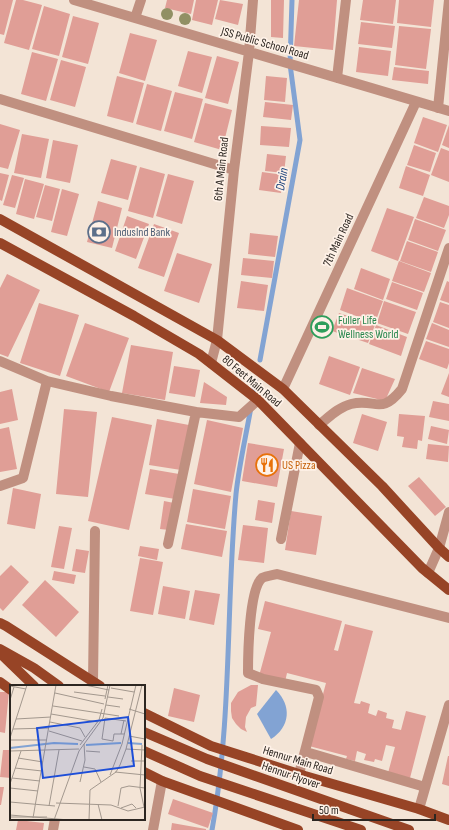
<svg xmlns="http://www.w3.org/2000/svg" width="449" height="830" font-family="'Sofia Sans Condensed',sans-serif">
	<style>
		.water { fill: #82a3d3 }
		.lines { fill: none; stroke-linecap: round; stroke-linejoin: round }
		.stream { stroke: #82a3d3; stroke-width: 5 }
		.building { fill: #e09e96 }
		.minor { stroke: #c09080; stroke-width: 10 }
		.major { stroke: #974426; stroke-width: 10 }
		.tree { fill: #919064 }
		.labels { text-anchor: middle; stroke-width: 3.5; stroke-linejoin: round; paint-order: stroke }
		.street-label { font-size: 12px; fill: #2c2621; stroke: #fef1e7 }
		.service-label { font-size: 12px; fill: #4e5e75; stroke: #fef1e7; text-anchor: start }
		.leisure-label { font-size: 12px; fill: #27864d; stroke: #fef1e7; text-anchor: start }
		.food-label { font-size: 12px; fill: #c56008; stroke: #fef1e7; text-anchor: start }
		.water-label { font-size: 13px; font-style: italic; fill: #19417c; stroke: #fef1e7 }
		.inset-river { fill: none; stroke: #82a3d3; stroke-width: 2 }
		.inset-road { fill: none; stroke: #a3988e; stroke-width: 1 }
		.view { fill: #1d4ed8; fill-opacity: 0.15; stroke: #1d4ed8; stroke-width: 2 }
		.inset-edge { fill: none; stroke: #2c2621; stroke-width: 2 }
	</style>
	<rect width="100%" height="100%" fill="#f3e4d6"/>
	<path class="water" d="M276 690C292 706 290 727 271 739L257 714Z"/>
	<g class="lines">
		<path class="stream" d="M260 360 300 140 290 64 292 0
			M253 395 255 380
			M212 830C232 719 226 606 236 494 239 465 246 436 251 407"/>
	</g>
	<path class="building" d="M0 0H13L4 35 0 34Z
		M16 0H23L42 5 29 50 4 43Z
		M167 0H194L191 14 165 8Z
		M196 0H218L212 25 192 20Z
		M220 0 243 4 238 25 215 19Z
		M271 0H284L283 38 271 37Z
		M299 0H337L333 50 294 46Z
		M363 0H396L393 24 360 20Z
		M399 0H434L431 27 397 23Z
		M44 6 70 14 59 56 32 49Z
		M73 16 99 23 88 64 62 57Z
		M361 22 395 26 392 48 358 44Z
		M399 26 431 29 426 69 395 65Z
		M130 33 157 40 145 81 119 73Z
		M359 47 391 51 388 76 356 72Z
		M188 51 212 57 202 93 178 86Z
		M32 52 58 59 46 101 21 94Z
		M217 56 239 62 228 104 205 98Z
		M61 60 86 67 75 107 50 100Z
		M394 67 429 71 428 84 392 80Z
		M117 76 144 83 133 123 107 116Z
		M266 76 287 78 285 102 264 100Z
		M147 84 172 91 161 131 136 124Z
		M175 92 203 99 192 139 164 131Z
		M265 102 293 105 291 120 263 117Z
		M205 103 232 110 222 150 194 142Z
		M423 117 447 125 438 152 414 143Z
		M0 124 20 130 8 169 0 167Z
		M449 125V148L442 145Z
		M261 126 291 128 289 147 260 145Z
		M22 134 49 139 41 178 14 173Z
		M53 140 78 145 70 183 46 178Z
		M414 145 436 153 430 172 407 165Z
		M441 148 449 151V182L431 175Z
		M267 154 286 156 284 173 265 171Z
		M111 159 137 166 128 200 101 193Z
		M406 166 430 175 423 196 399 188Z
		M140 167 165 174 153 218 128 211Z
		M262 172 284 175 281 193 259 190Z
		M0 173 9 175 2 201 0 200Z
		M168 174 194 181 182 224 156 216Z
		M12 175 24 178 15 208 3 205Z
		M25 179 44 184 34 219 16 214Z
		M45 185 60 189 52 221 36 217Z
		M62 189 79 194 67 236 51 232Z
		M424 197 449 206V215L444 228 416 218Z
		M98 201 122 208 112 248 87 242Z
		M387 208 414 217 398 261 371 251Z
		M127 216 149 224 136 259 115 251Z
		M415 219 446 230 438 251 408 240Z
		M154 224 179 233 164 277 138 268Z
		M250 233 278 236 275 257 248 254Z
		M407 241 438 252 431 272 400 261Z
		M177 253 212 264 199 303 164 291Z
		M243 258 274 261 272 278 241 275Z
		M399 261 431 273 424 292 392 281Z
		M361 268 390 279 383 300 354 289Z
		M7 274 40 290 8 357 0 354V288Z
		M241 281 268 285 264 311 237 308Z
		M447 281 449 282V303L440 300Z
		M392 282 423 293 417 310 386 299Z
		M347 288 383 301 375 323 340 310Z
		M384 301 416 312 408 334 377 323Z
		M440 302 449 305V328L433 322Z
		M39 303 79 315 60 376 20 363Z
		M339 313 375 325 368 343 332 331Z
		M85 323 129 338 109 392 66 376Z
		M432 323 449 330V347L426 339Z
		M376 325 407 337 401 356 369 344Z
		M426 341 449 349V363L447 369 419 359Z
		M131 345 173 352 165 400 122 393Z
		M329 356 360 367 350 395 319 384Z
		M174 366 200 370 195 397 169 393Z
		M362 368 395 379 385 401 353 393Z
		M449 373V397L441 394Z
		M204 382 227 397 226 405 200 403Z
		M12 389 18 420 0 424V392Z
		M433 401 449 404V421L429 417Z
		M64 409 97 412 88 497 56 494Z
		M362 414 387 422 378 451 353 443Z
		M399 414 425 416 422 441 418 440 417 449 402 447 404 437 397 436Z
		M112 417 152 425 129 530 88 521Z
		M157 419 189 425 181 470 149 465Z
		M207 420 243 428 231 492 194 484Z
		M431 426 449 430 447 444 428 439Z
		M9 427 17 469 0 472V429Z
		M248 443 284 449 277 487 242 481Z
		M428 444 449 446 448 462 426 459Z
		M150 469 179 474 175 499 145 494Z
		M419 477 446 507 435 516 408 486Z
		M13 488 41 494 35 529 7 524Z
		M193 489 231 496 225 529 187 522Z
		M258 500 275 503 272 523 255 520Z
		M164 501 174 503 169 530 160 529Z
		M291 511 322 516 316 555 285 550Z
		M186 524 227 531 222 557 181 549Z
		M243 525 268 528 264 563 238 560Z
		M59 526 72 528 64 569 51 567Z
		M140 546 159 549 157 560 138 556Z
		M76 549 89 551 85 573 72 571Z
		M140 558 163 562 153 615 130 611Z
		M11 565 29 582 3 611 0 608V576Z
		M54 571 76 575 74 584 52 580Z
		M45 580 79 612 56 637 22 605Z
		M163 586 190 591 185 619 158 614Z
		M195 590 220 594 214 625 189 620Z
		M265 601 342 621 334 650 338 651 345 624 373 631 354 703 360 704 361 701 370 704 368 713 376 716 378 710 387 713 386 718 394 720 392 728 401 730 406 711 426 716 410 778 388 773 395 747 386 745 382 761 375 759 374 762 364 760 366 754 357 751 355 761 346 759 347 756 309 746 326 683 287 673 285 682 259 676 271 632 258 629Z
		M251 685H258L256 706 251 708 246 717 245 727 247 732 241 729 236 724 232 718 231 711V703L238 692Z
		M174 688 200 695 194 722 168 716Z
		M0 692H9L5 733 0 732Z
		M3 750H11V778L0 777Z
		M448 756H449V786L442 784Z
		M0 787H4L1 805H0Z
		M173 799 213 813 208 828 168 814Z
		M18 820 44 823 43 830H16Z
		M172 823 206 829V830H171Z"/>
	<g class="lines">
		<path class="minor" d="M74 0 449 111
			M135 18 141 0
			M337 78 346 0
			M0 99 234 170
			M438 108 449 0
			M0 361 47 381 111 396 196 412 239 417 258 400
			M211 363 217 340 234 170 249 52 253 0
			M283 389 416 102
			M319 425C329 417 339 407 351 404 377 398 380 416 402 389L449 248
			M0 486 23 478 47 381
			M281 539 300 443
			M168 544 196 412
			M428 573 439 548 449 512
			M93 681 95 531
			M306 752 425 787
			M299 774 319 697 316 690 263 679 248 673C248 655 249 589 262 578 266 576 273 575 277 574L449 618
			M419 809 449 705
			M53 830 55 819
			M153 830 162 781"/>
		<path class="major" d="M0 219 217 340 283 389 382 486 439 548 449 557
			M0 243 134 316 199 354 258 400 422 568 449 590
			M0 623 6 626 100 686
			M0 649 34 668 59 686
			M1 654 34 686
			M0 682 11 690
			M144 713 211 746 305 776 419 809 449 820
			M144 732 207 759 409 830
			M144 751 200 776 361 830
			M144 772 162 781 298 830"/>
	</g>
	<g class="tree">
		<circle cx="167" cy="14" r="6"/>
		<circle cx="185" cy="19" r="6"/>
	</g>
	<defs>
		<g id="bank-ring" transform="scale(1.15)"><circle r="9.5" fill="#fef1e7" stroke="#5c6f8a" stroke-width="1.5"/><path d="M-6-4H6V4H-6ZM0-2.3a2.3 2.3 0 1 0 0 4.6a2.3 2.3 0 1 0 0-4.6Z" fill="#5c6f8a"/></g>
		<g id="stadium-ring" transform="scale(1.15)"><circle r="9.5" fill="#fef1e7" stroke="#2e9e5b" stroke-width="1.5"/><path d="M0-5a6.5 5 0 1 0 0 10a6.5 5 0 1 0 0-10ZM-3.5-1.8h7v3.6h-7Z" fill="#2e9e5b"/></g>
		<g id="restaurant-ring" transform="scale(1.15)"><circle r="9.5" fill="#fef1e7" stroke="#e8710a" stroke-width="1.5"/><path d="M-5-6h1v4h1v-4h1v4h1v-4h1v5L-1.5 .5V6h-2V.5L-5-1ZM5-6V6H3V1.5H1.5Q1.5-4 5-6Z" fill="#e8710a"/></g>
	</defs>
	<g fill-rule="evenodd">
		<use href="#bank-ring" x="99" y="232"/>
		<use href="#stadium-ring" x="322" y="327"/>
		<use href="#restaurant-ring" x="267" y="465"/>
	</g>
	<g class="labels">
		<g class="street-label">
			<text transform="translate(265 43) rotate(16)" y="4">JSS Public School Road</text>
			<text transform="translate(221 169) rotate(-84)" y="4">6th A Main Road</text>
			<text transform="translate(338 240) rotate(-65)" y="4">7th Main Road</text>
			<text transform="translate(252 381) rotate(40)" y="4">80 Feet Main Road</text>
			<text transform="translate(298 760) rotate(17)" y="4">Hennur Main Road</text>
			<text transform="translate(291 775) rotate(19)" y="4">Hennur Flyover</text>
		</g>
		<g class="service-label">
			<text x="114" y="236">IndusInd Bank</text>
		</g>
		<g class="leisure-label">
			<text x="338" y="324">Fuller Life<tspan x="338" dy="14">Wellness World</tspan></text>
		</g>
		<g class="food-label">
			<text x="282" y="469">US Pizza</text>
		</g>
		<g class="water-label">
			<text transform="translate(281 179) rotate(-80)" y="5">Drain</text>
		</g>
	</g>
	<g transform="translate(10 685)">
		<rect width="135" height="135" fill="#f3e4d6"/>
		<path class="inset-river" d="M118 58 132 59M76 60 111 58M0 63 44 58 68 59"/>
		<path class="inset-road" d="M75 0 99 5M0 1 16 4M101 3 124 7M64 7 95 11M45 8 94 19M98 12 113 14M95 14 98 0M0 15 4 2M96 20 110 22M43 21 109 31M119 24 135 29M41 29 88 37M6 34 41 32M40 37 70 43 75 52M3 44 39 43M39 46 72 56M111 49 114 35M114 49H104L103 56 92 54 95 33 116 36M119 51 135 54M0 53 17 0M0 55H37M70 60 89 35 92 24M132 60 130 103 134 122M116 64 135 65M0 66 69 64M76 66 90 67M8 73 33 77M121 76H135M74 82 85 84 91 97M5 83 32 86M105 87 135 90M100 90 112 59 126 0M2 93 30 96M70 97 75 75 74 59M0 99 11 66M0 103 28 106M0 117 45 121M46 118 101 120 118 126 135 122M88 119 92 135M39 121 49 65M108 121 111 103 119 101 135 103M111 123 122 119 126 123M0 130 59 135M0 132H37M23 133 46 0M44 135 69 66 93 33 100 0M79 135 80 105 106 87 110 80 116 64 132 0"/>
		<path class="view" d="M118 32 124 81 33 93 27 43Z"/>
		<rect width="135" height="135" class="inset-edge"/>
	</g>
	<path d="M313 814v6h122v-6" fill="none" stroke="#2c2621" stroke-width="2"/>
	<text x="319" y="814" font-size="12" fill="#2c2621" stroke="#fef1e7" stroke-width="3" paint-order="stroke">50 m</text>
</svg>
